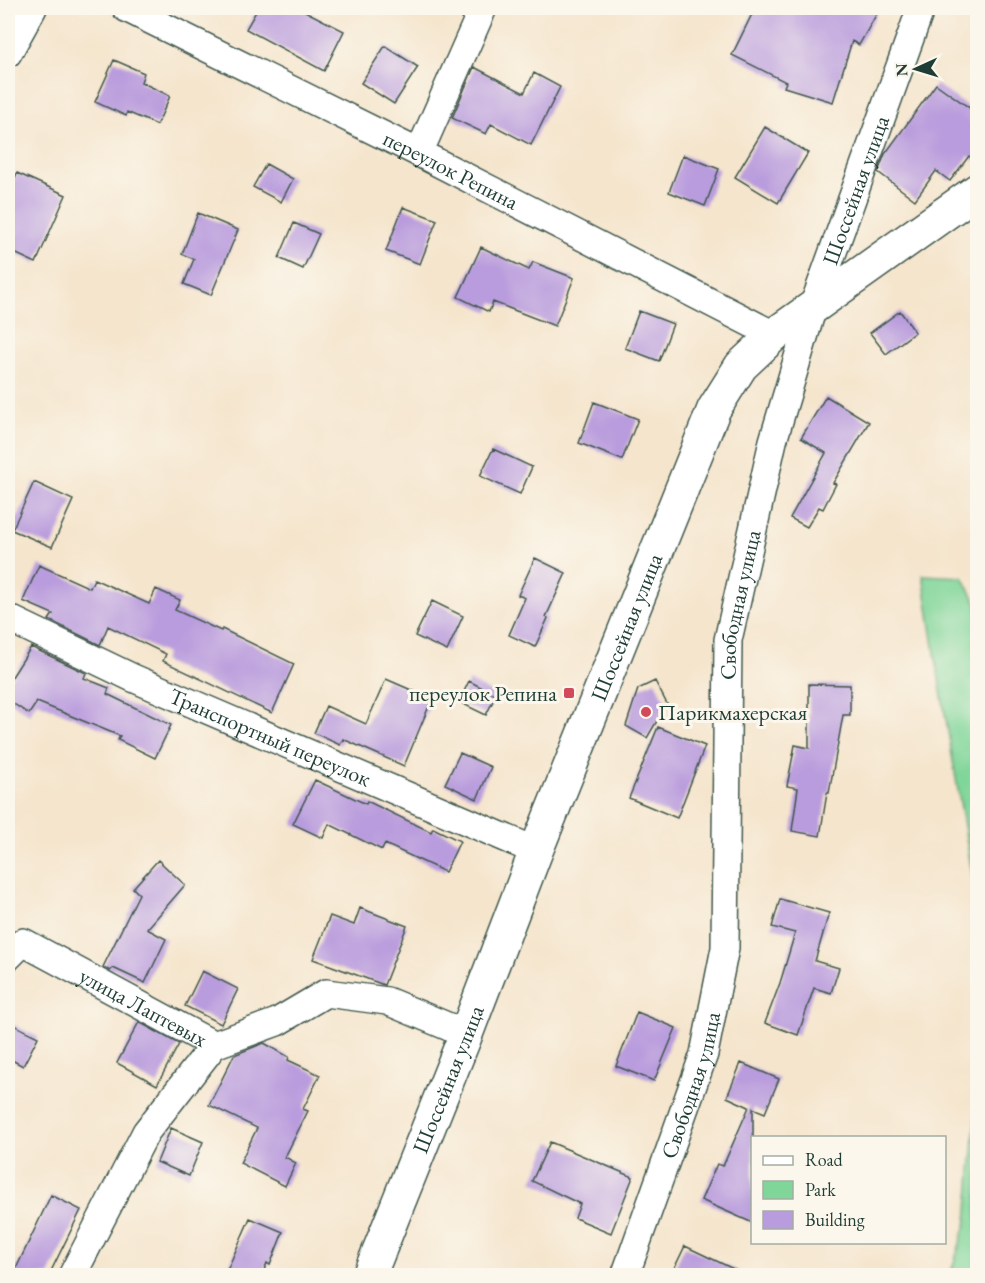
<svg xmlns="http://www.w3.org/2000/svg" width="985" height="1283" font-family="'EB Garamond',serif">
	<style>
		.green { fill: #80d599; stroke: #508966; stroke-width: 1.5 }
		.building { fill: #b99cdd }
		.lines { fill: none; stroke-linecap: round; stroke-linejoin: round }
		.minor-casing { stroke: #3f564b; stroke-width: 30 }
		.primary-casing { stroke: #3f564b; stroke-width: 36 }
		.minor { stroke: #fff; stroke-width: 27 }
		.primary { stroke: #fff; stroke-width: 33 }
		.poi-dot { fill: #d1495b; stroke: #fbf7ec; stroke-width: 2 }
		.labels { text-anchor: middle; stroke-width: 6; stroke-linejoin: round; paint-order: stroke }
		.street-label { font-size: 22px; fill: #1f3d34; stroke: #fbf7ec }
		.poi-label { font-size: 22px; fill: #1f3d34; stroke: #fbf7ec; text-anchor: end }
	</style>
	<rect width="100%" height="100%" fill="#fbf7ec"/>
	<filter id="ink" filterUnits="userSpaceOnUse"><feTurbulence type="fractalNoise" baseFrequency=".0167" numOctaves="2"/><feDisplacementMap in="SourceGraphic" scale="12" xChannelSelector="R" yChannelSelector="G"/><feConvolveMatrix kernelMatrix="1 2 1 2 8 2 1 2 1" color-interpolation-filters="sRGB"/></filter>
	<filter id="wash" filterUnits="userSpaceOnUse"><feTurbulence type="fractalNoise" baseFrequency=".008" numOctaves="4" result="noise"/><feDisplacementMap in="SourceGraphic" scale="24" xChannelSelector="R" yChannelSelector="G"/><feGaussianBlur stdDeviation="1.35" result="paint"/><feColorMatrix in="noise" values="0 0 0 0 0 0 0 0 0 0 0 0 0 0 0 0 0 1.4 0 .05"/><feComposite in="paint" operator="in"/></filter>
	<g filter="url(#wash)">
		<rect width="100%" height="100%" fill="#f5e5cd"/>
		<path class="green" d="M923 575 963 577 977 604V902L939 679Z
			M977 1099V1275H950L967 1221Z"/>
		<g id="blocks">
			<path class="building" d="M258 8H299L344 31 324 71 246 29Z
				M755 8H880L859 45 852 41 833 102 784 87 786 82 732 55Z
				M385 46 418 67 394 104 361 83Z
				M114 60 144 73 141 82 170 96 157 125 127 112 126 116 95 102Z
				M474 67 524 93 534 73 560 87 531 145 491 124 486 134 452 118Z
				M936 84 978 114V162L969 156 950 181 936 171 915 200 878 172 885 154Z
				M765 127 808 153 778 203 735 177Z
				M683 155 719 169 705 206 669 192Z
				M266 164 293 179 281 202 253 187Z
				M17 173 66 195 36 263 8 250V195Z
				M403 207 437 220 420 264 386 251Z
				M198 213 238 230 211 295 184 284 194 259 182 254Z
				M294 223 319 234 303 269 279 258Z
				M481 247 529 270 533 262 574 278 555 326 493 302 489 312 458 297Z
				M639 311 673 324 659 361 625 348Z
				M900 311 915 332 886 354 870 333Z
				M826 396 869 422 833 483 836 484 823 509 819 507 807 527 790 518 826 453 801 438Z
				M594 402 638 419 622 460 579 443Z
				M493 449 532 467 520 494 480 476Z
				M34 482 73 500 52 547 12 530Z
				M535 558 566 573 546 617 548 618 535 647 509 635 525 598 518 595Z
				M39 565 90 588 94 579 149 604 156 589 180 600 175 610 221 631 222 629 294 664 272 713 163 661 166 654 108 626 100 645 49 620 53 614 23 601Z
				M432 601 463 616 447 651 415 636Z
				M31 647 86 673 84 678 109 688 107 694 171 725 155 758 118 740 120 736 37 702 29 714 8 700V683Z
				M386 679 432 699 404 766 343 739 340 745 314 733 326 706 366 724Z
				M469 681 496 695 486 715 459 702Z
				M655 681 667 704 647 738 626 726 638 689Z
				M809 684 850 685V715H843L829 793H827L820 836 792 831 798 788 787 786 795 745 809 748Z
				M658 727 705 746 677 818 629 798Z
				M460 753 491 767 477 799 445 784Z
				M315 780 366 804 367 801 431 832 433 828 460 841 445 872 385 844 382 850 329 824 323 838 293 824Z
				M158 860 185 885 147 929 166 939 145 983 113 968 110 971 103 967 139 894 133 888Z
				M780 899 829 913 815 961 839 968 831 993 814 988 798 1035 765 1023 780 983 795 933 772 927Z
				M360 908 407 926 384 985 313 959 330 916 354 925Z
				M202 971 238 989 221 1024 185 1006Z
				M637 1012 676 1028 654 1081 616 1066Z
				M8 1022 38 1037 23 1066 8 1058Z
				M139 1022 179 1044 157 1085 117 1063Z
				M264 1043 289 1057 288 1060 320 1075 303 1109 308 1111 285 1157 296 1163 285 1186 240 1163 257 1128 209 1105 234 1055Z
				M741 1063 779 1079 765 1113 753 1108V1223L701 1200 717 1164 723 1166 749 1107 727 1097Z
				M171 1128 203 1142 189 1176 157 1162Z
				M550 1142 633 1177 611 1233 575 1218 580 1204 532 1181Z
				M51 1195 81 1210 49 1275H13Z
				M250 1218 283 1232 270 1265 267 1263 262 1275H225Z
				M685 1246 746 1275H671Z"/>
		</g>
	</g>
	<g filter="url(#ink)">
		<use href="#blocks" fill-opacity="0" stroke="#3f564b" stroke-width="1.5"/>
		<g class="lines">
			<g class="minor-casing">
				<g id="minor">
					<path id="s1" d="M126 8 419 153 774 335"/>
					<path d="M8 53 33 8"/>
					<path d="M419 153 483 8"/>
					<path id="s2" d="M8 618 133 678 536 851"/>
					<path id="s3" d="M8 957 23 942 214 1045 146 1132 72 1276"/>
					<path d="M214 1045 277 1022 326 993 387 1001 466 1034"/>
					<path id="s4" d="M625 1276 704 1054 725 948 728 640 773 441 813 307 921 8"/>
				</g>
			</g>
			<g class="primary-casing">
				<g id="primary">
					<path id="s5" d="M369 1276 466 1034 536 851 714 409 741 366 774 335 978 190"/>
				</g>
			</g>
			<use href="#minor" class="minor"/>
			<use href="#primary" class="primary"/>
		</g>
	</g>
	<g class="poi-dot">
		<rect x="563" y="687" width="12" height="12" rx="3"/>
		<circle cx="646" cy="712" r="6"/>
	</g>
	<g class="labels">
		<g class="street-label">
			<text dy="8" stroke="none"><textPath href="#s1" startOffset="363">переулок Репина</textPath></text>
			<text dy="8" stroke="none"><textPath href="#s4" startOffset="1120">Шоссейная улица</textPath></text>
			<text dy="8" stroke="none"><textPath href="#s4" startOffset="688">Свободная улица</textPath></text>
			<text dy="8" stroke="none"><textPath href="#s5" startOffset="698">Шоссейная улица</textPath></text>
			<text dy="8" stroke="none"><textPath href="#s2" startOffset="288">Транспортный переулок</textPath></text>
			<text dy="8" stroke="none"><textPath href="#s3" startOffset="158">улица Лаптевых</textPath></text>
			<text dy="8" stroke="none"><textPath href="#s5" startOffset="212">Шоссейная улица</textPath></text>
			<text dy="8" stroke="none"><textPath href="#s4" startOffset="202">Свободная улица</textPath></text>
		</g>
		<g class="poi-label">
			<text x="557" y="701">переулок Репина</text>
			<text x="658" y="720" text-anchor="start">Парикмахерская</text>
		</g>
	</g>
	<rect width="985" height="1283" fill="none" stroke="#fbf7ec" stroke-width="30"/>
	<rect x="751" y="1136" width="195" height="108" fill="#fbf7ec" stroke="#a3ada2" stroke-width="1.5"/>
	<rect x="763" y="1156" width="30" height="9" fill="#ffffff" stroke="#a3ada2" stroke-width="1.5"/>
	<text x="805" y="1166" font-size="18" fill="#1f3d34">Road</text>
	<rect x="763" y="1181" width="30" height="18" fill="#80d599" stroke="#a3ada2" stroke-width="1.5"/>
	<text x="805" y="1196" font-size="18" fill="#1f3d34">Park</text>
	<rect x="763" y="1211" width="30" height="18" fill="#b99cdd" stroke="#a3ada2" stroke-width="1.5"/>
	<text x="805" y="1226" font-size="18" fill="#1f3d34">Building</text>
	<g transform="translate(916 69) rotate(266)" stroke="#fbf7ec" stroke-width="4.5" paint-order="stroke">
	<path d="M0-4.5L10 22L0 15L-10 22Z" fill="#1f3d34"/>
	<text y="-9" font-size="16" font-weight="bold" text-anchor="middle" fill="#1f3d34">N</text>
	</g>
</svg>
